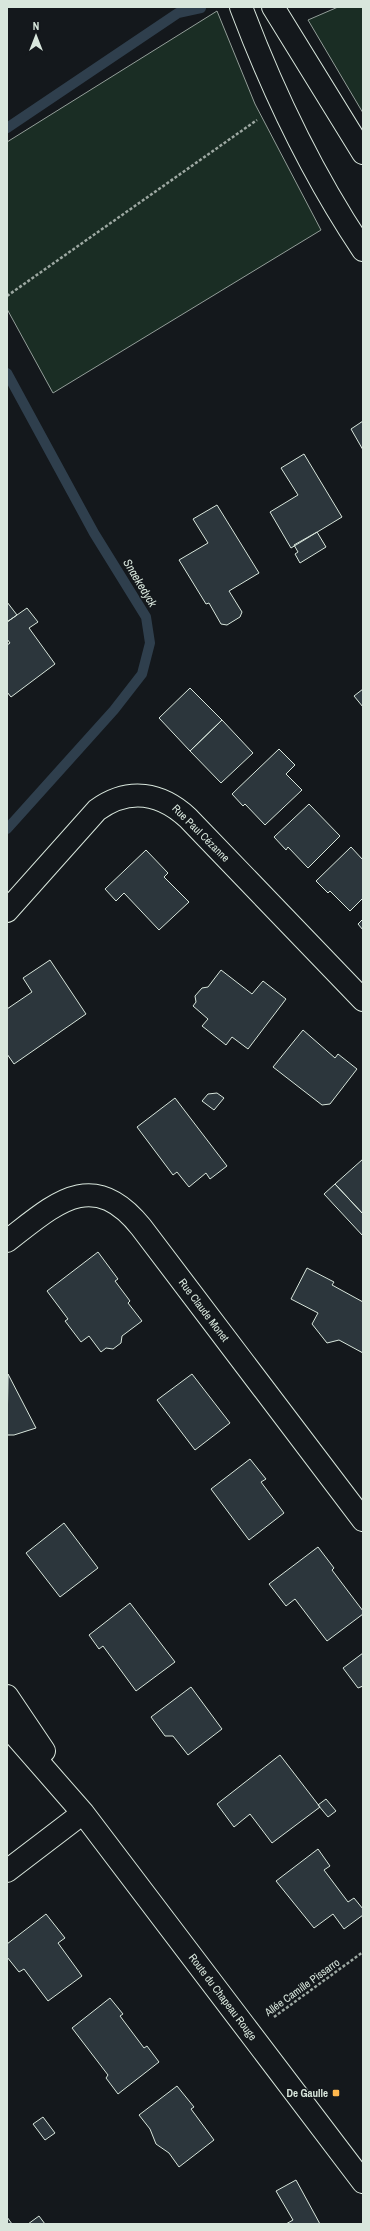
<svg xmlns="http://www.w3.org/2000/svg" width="370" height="2231" font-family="'Archivo Narrow',sans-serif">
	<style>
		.green { fill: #1a2d24; stroke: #939e99 }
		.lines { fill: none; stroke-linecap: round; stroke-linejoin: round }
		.stream { stroke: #2f3f4d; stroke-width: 10 }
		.building { fill: #2c363c; stroke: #d8e6dc }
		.minor-casing { stroke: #d8e6dc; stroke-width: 24 }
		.major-casing { stroke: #d8e6dc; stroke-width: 24 }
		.path { stroke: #9da8a2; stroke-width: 2.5; stroke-dasharray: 3 2; stroke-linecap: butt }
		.minor { stroke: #14181c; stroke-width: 22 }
		.major { stroke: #14181c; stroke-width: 22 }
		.poi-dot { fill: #ffb74d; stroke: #14181c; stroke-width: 1.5 }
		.labels { text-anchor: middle; stroke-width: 3; stroke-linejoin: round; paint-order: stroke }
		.street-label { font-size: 11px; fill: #d8e6dc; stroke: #14181c }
		.poi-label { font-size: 11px; font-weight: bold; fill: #d8e6dc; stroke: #14181c; text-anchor: end }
		.water-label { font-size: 12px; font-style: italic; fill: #d8e6dc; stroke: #14181c }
	</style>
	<rect width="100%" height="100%" fill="#14181c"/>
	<path class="green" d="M338 7H363V113L308 20Z
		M217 11 255 104 321 230 53 393 7 309V142Z"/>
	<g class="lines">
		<path class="stream" d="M7 128 178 13 201 8
			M7 373 94 533 146 617 150 643 142 674 114 710 7 829"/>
	</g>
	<path class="building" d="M363 421V450L351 429Z
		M304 454 342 517 291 548 270 512 298 495 281 468Z
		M217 505 259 573 229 591 242 612 240 617 227 625 221 624 209 603 206 604 179 560 208 543 193 519Z
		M317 532 326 547 300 563 295 554 298 552 294 545Z
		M7 602 17 615 7 622Z
		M27 608 38 622 29 628 55 664 11 697 7 692V645L10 643 7 639V622Z
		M190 688 222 720 190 751 159 718Z
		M363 689V707L354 696Z
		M222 720 253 753 221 783 190 751Z
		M279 749 295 765 286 774 302 790 265 825 245 804 243 806 232 794Z
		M309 804 340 836 308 868 288 847 286 850 274 837Z
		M351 847 363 860V898L350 911 330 891 328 893 316 881Z
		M146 850 168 873 164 877 189 902 159 930 124 893 116 901 105 889Z
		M363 919V930L358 924Z
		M50 960 86 1014 14 1064 7 1054V1009L32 992 23 978Z
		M221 970 252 994 263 981 286 999 248 1049 232 1037 226 1045 202 1026 208 1019 193 1006 196 1002 195 996 202 988 208 987Z
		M303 1030 335 1058 338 1054 357 1069 330 1104 322 1105 273 1067Z
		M217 1093 224 1098 214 1110 202 1101 208 1094Z
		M175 1098 227 1166 210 1179 206 1173 189 1187 177 1172 173 1175 137 1127Z
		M363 1159V1214L335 1184Z
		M335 1184 363 1214V1236L324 1194Z
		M98 1252 118 1279 115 1281 130 1301 128 1303 142 1321 122 1336 121 1343 113 1349 106 1348 101 1352 89 1336 81 1342 65 1321 68 1319 47 1291Z
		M307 1268 334 1282 332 1285 363 1302V1353L339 1340 327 1343 312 1324 318 1313 291 1299Z
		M8 1374 36 1428 14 1435H7Z
		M192 1374 230 1423 195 1450 157 1400Z
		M250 1459 266 1479 261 1482 284 1513 249 1540 211 1489Z
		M64 1523 98 1568 60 1597 26 1553Z
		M318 1547 334 1568 332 1570 363 1611V1614L327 1641 295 1599 286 1606 269 1584Z
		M130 1603 175 1662 136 1691 103 1646 99 1649 89 1635Z
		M363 1653V1686L358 1688 343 1668Z
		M191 1687 222 1729 188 1755 173 1736H165L151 1717Z
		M280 1755 320 1807 272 1843 250 1814 234 1827 217 1804Z
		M326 1799 336 1811 328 1817 318 1805Z
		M318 1849 330 1866 324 1870 348 1902 354 1898 363 1909V1915L344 1929 333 1914 314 1928 276 1881Z
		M46 1914 65 1938 58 1943 82 1976 48 2001 24 1969 19 1972 7 1957V1944Z
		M110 1998 123 2014 120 2016 144 2048 147 2046 159 2062 118 2094 106 2078 108 2075 72 2028Z
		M177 2086 194 2107 191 2109 214 2140 179 2167 169 2153 156 2144 150 2129 139 2115Z
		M43 2117 55 2133 45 2140 33 2124Z
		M296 2180 320 2224H286L293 2220 276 2191Z
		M39 2216 45 2224H28Z
		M7 2217 12 2224H7Z"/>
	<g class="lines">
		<g class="minor-casing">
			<path id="minor" d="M7 911 97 810C129 787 161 793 188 818L363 1000
				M7 1241C54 1205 92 1166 141 1227L363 1520
				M7 1696 44 1751
				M7 1726 83 1813 363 2182
				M7 1871 83 1813"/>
		</g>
		<g class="major-casing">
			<path id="major" d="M241 7C273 92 312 174 363 250
				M273 7 363 153"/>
		</g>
		<path class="path" d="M7 296 257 120
			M274 2017 363 1952"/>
		<use href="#minor" class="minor"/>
		<use href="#major" class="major"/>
	</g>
	<rect class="poi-dot" x="332" y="2089" width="8" height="8" rx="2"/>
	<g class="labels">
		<g class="street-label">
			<text transform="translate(201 833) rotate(45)" y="4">Rue Paul Cézanne</text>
			<text transform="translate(204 1310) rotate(53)" y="4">Rue Claude Monet</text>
			<text transform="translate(302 1987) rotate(-36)" y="4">Allée Camille Pissarro</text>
			<text transform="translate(223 1997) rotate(53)" y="4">Route du Chapeau Rouge</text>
		</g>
		<g class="poi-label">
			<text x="328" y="2097">De Gaulle</text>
		</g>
		<g class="water-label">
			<text transform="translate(140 583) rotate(59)" y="4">Snaekedyck</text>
		</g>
	</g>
	<rect width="370" height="2231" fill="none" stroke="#d8e6dc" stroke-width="16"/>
	<g transform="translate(36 36)" stroke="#14181c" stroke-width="3" paint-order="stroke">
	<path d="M0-3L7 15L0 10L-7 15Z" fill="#d8e6dc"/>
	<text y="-6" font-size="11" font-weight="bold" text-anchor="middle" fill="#d8e6dc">N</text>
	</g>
</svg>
